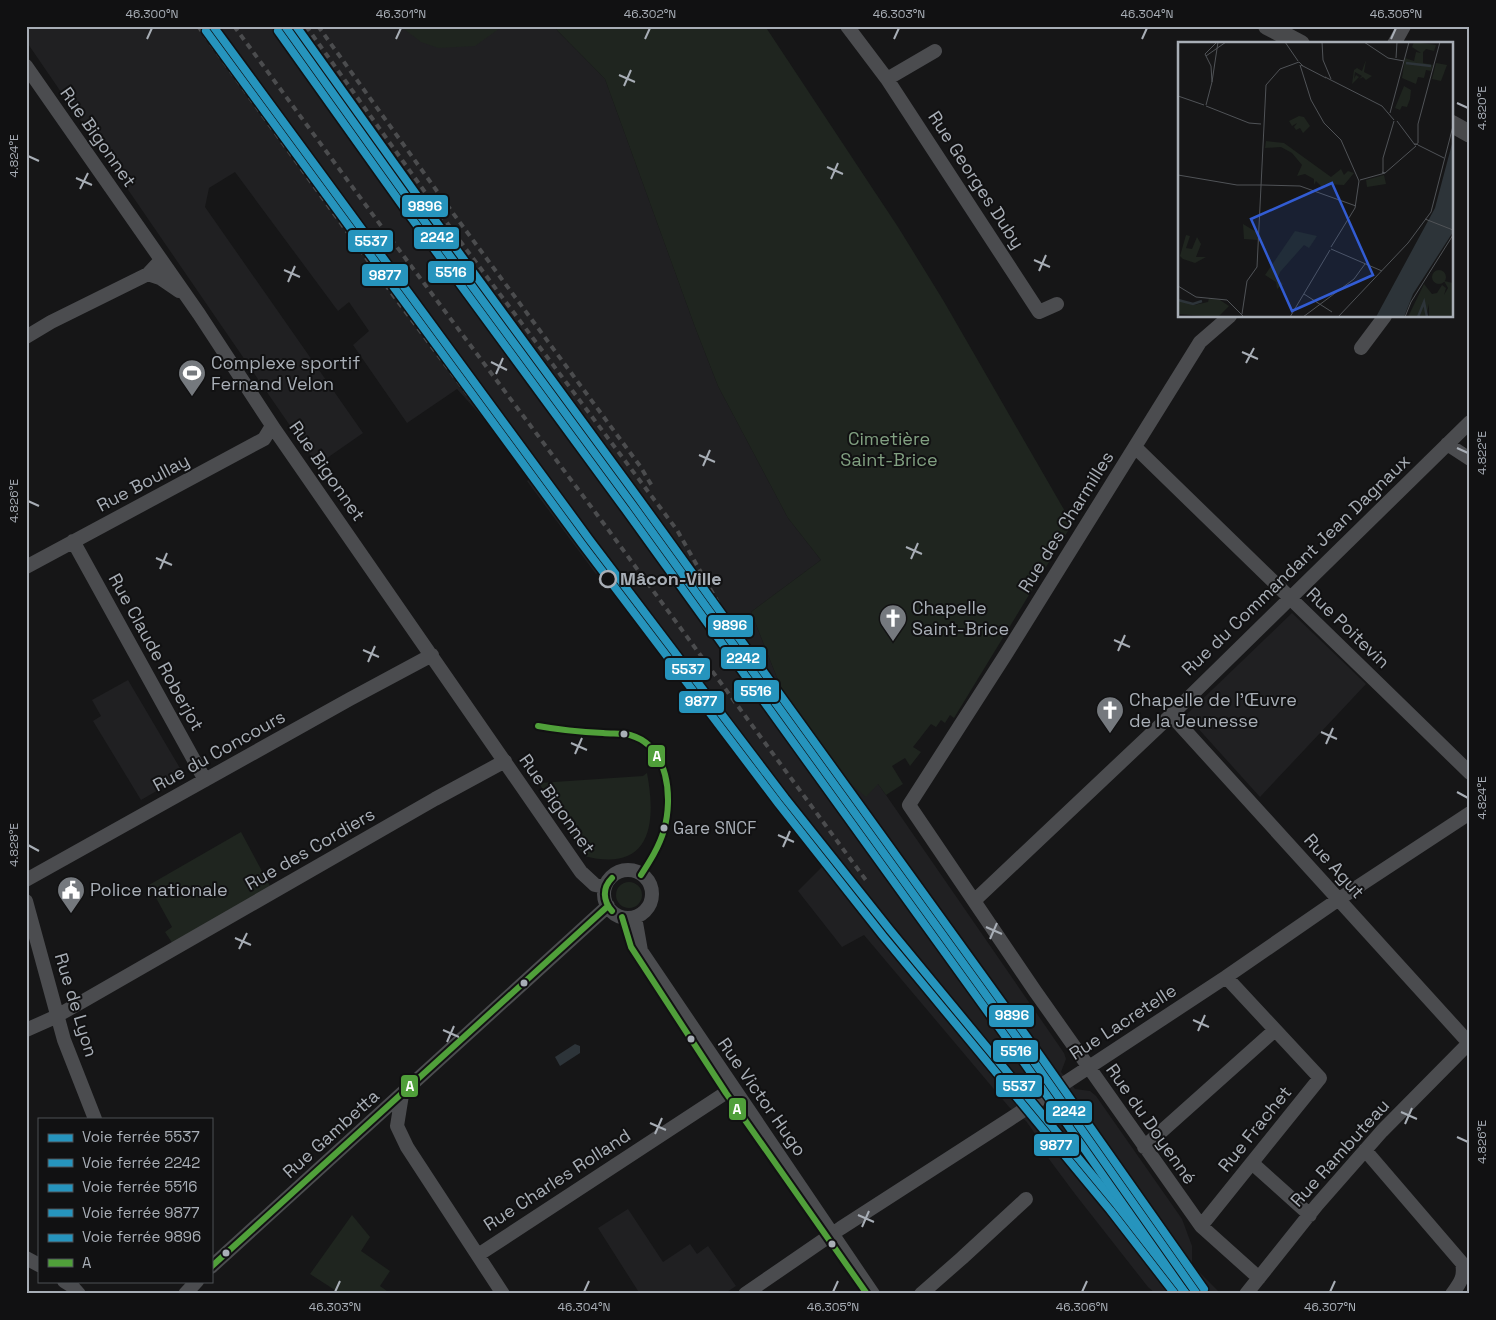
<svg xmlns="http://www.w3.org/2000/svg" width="1496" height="1320" font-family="'Space Grotesk',sans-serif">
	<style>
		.built { fill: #202022 }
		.green { fill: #1f251f }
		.water { fill: #2d3439 }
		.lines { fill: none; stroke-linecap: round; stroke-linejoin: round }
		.minor { stroke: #4b4c4f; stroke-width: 14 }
		.major { stroke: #48494b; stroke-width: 18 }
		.rail { stroke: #4b4c4e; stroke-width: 4; stroke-dasharray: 6 5; stroke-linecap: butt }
		.bus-1-casing { stroke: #111112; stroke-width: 10 }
		.bus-1 { stroke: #50a03a; stroke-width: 6 }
		.rail-1-casing { stroke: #111112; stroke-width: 11 }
		.rail-2-casing { stroke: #111112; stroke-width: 11 }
		.rail-3-casing { stroke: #111112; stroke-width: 11 }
		.rail-4-casing { stroke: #111112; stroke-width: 11 }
		.rail-5-casing { stroke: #111112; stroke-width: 11 }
		.rail-1 { stroke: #2694bd; stroke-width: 8 }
		.rail-2 { stroke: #2694bd; stroke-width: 8 }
		.rail-3 { stroke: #2694bd; stroke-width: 8 }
		.rail-4 { stroke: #2694bd; stroke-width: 8 }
		.rail-5 { stroke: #2694bd; stroke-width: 8 }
		.ticks { fill: none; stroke: #a8aeb6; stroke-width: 2 }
		.stop-dot { fill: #111112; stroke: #a8aeb6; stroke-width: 2.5 }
		.bus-dot { fill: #a8aeb6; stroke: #111112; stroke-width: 2 }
		.labels { text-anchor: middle; stroke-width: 4; stroke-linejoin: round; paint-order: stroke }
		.bus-label { font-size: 17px; fill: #a8aeb6; stroke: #111112; text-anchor: start }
		.street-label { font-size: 18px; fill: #a8aeb6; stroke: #111112 }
		.poi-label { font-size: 18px; fill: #a8aeb6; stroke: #111112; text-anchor: start }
		.park-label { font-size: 18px; fill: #81a081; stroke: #111112 }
		.stop-label { font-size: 18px; font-weight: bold; fill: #a8aeb6; stroke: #111112; text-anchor: start }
		.inset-river { fill: none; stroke: #2d3439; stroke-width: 2.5 }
		.inset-road { fill: none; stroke: #505357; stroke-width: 1 }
		.view { fill: #325cd3; fill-opacity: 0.15; stroke: #325cd3; stroke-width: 2.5 }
		.inset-edge { fill: none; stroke: #a8aeb6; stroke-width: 2.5 }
		.line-badge { stroke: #111112; stroke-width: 2 }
		.badge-label { font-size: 14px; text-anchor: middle; font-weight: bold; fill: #fff }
		.neatline { fill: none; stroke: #a8aeb6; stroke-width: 2 }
		.ticks-label { font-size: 12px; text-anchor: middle; fill: #a8aeb6 }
	</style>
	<rect width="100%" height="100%" fill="#161617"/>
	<path class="built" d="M26 26H553L605 79 695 327 718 386 788 518 821 560 751 612 789 708 838 773 851 785 878 784 886 795 1064 1053 1066 1059 1061 1072 1075 1089 1090 1091 1096 1096 1182 1219 1192 1246V1265L1221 1294H1156L1148 1287 1075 1194 1046 1155 1039 1144 1041 1142 1026 1121 1009 1107 864 935 842 947 798 891 824 865 603 569 596 574 527 481 534 476 532 472 457 389 407 423 353 345 369 331 349 302 338 311 235 172 209 188 205 207 363 433 317 465 26 41Z
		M1292 613 1366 684 1260 797 1186 715Z
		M128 680 184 775 141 800 93 721 101 716 92 700Z
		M628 1209 663 1262 690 1244 697 1254 708 1246 736 1286 724 1294H640L598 1228Z"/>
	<path class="green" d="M400 26H503L475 46 438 48 421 42Z
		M553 26H765L898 227 943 300 1070 520 1071 526 954 718 950 715 945 723 941 720 936 727 931 724 913 747 921 752 910 766 905 758 892 766 903 784 886 795 878 784 866 797 838 773 789 708 751 612 821 560 788 518 718 386 695 327 605 79Z
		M647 773C657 825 650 873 584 856L539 783 643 776Z
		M241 832 271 888 173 944 165 932 172 927 149 885Z
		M616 895a13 13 0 1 1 26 0a13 13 0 1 1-26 0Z
		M352 1215 370 1237 361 1251 390 1271 380 1286 391 1294H341L310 1274Z"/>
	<path class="water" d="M575 1044 580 1046V1053L560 1066 555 1057Z"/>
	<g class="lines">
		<path class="minor" d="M847 26 887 79 1039 312 1057 304
			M1394 44 1404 26
			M26 66 199 314 275 430 581 872 595 885 605 887
			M887 79 935 51
			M148 274 160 278 179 291
			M1230 316 1200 342 1006 654 909 805 1035 991 1201 1226 1259 1278
			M26 337 51 322 148 274 161 260
			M1361 348 1385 316
			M1447 444 1470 459
			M1135 447 1470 773
			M73 541 205 780
			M26 567 264 439 272 426
			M1171 715 1469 1043
			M604 894a24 24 0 1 1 48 0a24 24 0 1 1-48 0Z
			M26 880 350 699 432 655
			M26 901 64 1040 95 1119
			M974 901 1171 715 1470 422
			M635 917 641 951 873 1294
			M26 1030 53 1018 85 1000 435 799 505 761
			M402 1095 397 1126 407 1147 503 1294
			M1144 1147 1275 1030
			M1365 1150 1462 1263C1465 1277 1460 1283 1452 1294
			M1252 1163 1310 1215
			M1201 1226 1320 1078 1226 977
			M478 1255 733 1088
			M26 1258 39 1265
			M211 1267 608 906
			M64 1281 72 1286 79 1294
			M185 1294 197 1281
			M745 1294 841 1228 1010 1119 1226 977 1339 899 1470 813
			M921 1294 962 1258 1026 1199
			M1246 1294 1317 1205 1382 1131 1470 1042"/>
		<path class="major" d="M1267 26 1301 44
			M1452 124 1470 134"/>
		<path class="rail" d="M198 26 393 295 472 400
			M234 26 376 219 607 528 868 883
			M306 26 463 245 677 530 771 696
			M318 26 447 205 640 466 652 486"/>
		<g class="bus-1-casing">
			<path id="bus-1" d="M538 726C560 730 581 732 603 733 612 734 622 733 630 735 669 746 673 798 664 830 659 847 650 861 641 875
				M612 911C603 901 602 888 612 878
				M622 917 631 947 726 1093 867 1294
				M211 1267 608 906"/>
		</g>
		<use href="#bus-1" class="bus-1"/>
		<g class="rail-1-casing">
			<path id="rail-1" d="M213 26 589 539 785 798 890 930 1117 1205 1186 1294"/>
		</g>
		<g class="rail-2-casing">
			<path id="rail-2" d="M285 26 414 207 632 504 1020 1042 1197 1294"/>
		</g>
		<g class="rail-3-casing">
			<path id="rail-3" d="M278 31 407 212 625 509 1013 1047 1186 1294"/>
		</g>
		<g class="rail-4-casing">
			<path id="rail-4" d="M206 31 582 544 778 803 883 936 1110 1210 1175 1294"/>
		</g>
		<g class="rail-5-casing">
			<path id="rail-5" d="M296 26 421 201 639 499 1027 1037 1204 1289"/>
		</g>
		<use href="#rail-1" class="rail-1"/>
		<use href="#rail-2" class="rail-2"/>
		<use href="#rail-3" class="rail-3"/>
		<use href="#rail-4" class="rail-4"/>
		<use href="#rail-5" class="rail-5"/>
	</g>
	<path class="ticks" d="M147 39 152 28M396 39 401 28M645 39 650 28M894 39 899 28M1142 39 1147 28M1391 39 1396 28M619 75 635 82M624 86 631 70M1457 103 1468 108M28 156 39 161M827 167 843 174M76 178 92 185M831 179 838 163M80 189 88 173M1034 260 1050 267M284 270 300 277M1039 271 1046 255M288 282 295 266M1242 352 1258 359M491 362 507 370M1246 363 1254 348M496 374 503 358M1457 448 1468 453M699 455 715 462M703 466 710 450M28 501 39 506M906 547 922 554M156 558 172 565M911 559 918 543M160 569 167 553M1114 640 1130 647M363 650 379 657M1118 651 1125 635M368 662 375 646M1321 732 1337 739M571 743 587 750M1326 744 1333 728M575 754 582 738M1457 792 1468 798M778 835 794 842M28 845 39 851M783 847 790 831M986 927 1002 934M235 938 251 945M990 939 997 923M239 949 247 933M1193 1020 1209 1027M443 1030 459 1037M1198 1031 1205 1015M447 1042 454 1026M1401 1112 1417 1119M650 1123 666 1130M1405 1124 1412 1108M655 1134 662 1118M1457 1137 1468 1142M858 1215 874 1222M862 1227 869 1211M335 1292 340 1281M584 1292 589 1281M833 1292 838 1281M1082 1292 1087 1281M1330 1292 1335 1281"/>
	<defs>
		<g id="stadium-pin" transform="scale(1.4375)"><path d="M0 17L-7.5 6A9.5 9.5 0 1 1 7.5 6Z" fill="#75797e" stroke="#111112"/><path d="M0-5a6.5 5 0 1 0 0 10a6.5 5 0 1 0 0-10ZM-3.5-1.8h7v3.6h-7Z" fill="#fff"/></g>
		<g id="church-pin" transform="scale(1.4375)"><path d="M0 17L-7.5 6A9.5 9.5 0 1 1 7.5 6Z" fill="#75797e" stroke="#111112"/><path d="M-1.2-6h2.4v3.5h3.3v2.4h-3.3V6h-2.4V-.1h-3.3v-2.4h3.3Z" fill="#fff"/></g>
		<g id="civic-pin" transform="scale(1.4375)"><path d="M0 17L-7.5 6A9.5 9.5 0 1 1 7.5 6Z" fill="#75797e" stroke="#111112"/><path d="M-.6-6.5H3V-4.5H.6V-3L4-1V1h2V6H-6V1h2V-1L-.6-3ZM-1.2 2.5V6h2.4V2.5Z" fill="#fff"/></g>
	</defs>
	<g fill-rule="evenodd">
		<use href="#stadium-pin" x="192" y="373"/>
		<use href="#church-pin" x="893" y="618"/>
		<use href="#church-pin" x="1110" y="710"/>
		<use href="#civic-pin" x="71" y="890"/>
	</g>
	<circle class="stop-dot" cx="608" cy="579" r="8"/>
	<g class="bus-dot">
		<circle cx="624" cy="734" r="4.5"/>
		<circle cx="664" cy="828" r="4.5"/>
		<circle cx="524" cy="983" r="4.5"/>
		<circle cx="691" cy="1039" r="4.5"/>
		<circle cx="832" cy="1244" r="4.5"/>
		<circle cx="226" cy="1253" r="4.5"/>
	</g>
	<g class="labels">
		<g class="bus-label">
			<text x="673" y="834">Gare SNCF</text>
		</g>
		<g class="street-label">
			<text transform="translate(98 137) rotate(55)" y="6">Rue Bigonnet</text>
			<text transform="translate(976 180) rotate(57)" y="6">Rue Georges Duby</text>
			<text transform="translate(327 471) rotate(55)" y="6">Rue Bigonnet</text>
			<text transform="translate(143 483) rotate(-28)" y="6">Rue Boullay</text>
			<text transform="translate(1066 522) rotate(-58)" y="6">Rue des Charmilles</text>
			<text transform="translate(1296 565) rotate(-44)" y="6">Rue du Commandant Jean Dagnaux</text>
			<text transform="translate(1348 628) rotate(44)" y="6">Rue Poitevin</text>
			<text transform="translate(156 652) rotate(61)" y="6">Rue Claude Roberjot</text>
			<text transform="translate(219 751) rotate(-29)" y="6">Rue du Concours</text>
			<text transform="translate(557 804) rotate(55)" y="6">Rue Bigonnet</text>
			<text transform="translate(310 849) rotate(-30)" y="6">Rue des Cordiers</text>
			<text transform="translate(1334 866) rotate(48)" y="6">Rue Agut</text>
			<text transform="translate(76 1005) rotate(73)" y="6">Rue de Lyon</text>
			<text transform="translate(1123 1022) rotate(-33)" y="6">Rue Lacretelle</text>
			<text transform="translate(762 1097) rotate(55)" y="6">Rue Victor Hugo</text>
			<text transform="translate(1151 1124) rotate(55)" y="6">Rue du Doyenné</text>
			<text transform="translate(1255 1129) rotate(-51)" y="6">Rue Frachet</text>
			<text transform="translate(331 1134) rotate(-42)" y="6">Rue Gambetta</text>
			<text transform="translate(1340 1153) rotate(-48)" y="6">Rue Rambuteau</text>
			<text transform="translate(557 1180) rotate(-33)" y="6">Rue Charles Rolland</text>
		</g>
		<g class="poi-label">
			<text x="211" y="369">Complexe sportif<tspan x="211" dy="21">Fernand Velon</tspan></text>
			<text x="912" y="614">Chapelle<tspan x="912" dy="21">Saint-Brice</tspan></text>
			<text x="1129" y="706">Chapelle de l'Œuvre<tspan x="1129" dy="21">de la Jeunesse</tspan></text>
			<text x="90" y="896">Police nationale</text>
		</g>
		<g class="park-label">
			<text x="889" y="445">Cimetière<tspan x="889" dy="21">Saint-Brice</tspan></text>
		</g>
		<g class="stop-label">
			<text x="620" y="585">Mâcon-Ville</text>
		</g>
	</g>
	<g transform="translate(1178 42)">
		<rect width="275" height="275" fill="#161617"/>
		<path d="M236 0 258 3 256 9 248 7 245 10V21L255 23 253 29 248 28 246 36 240 35 238 42 224 36 227 16 236 19 238 10 243 11 234 5ZM188 18 186 30 194 34 188 38 185 35 181 37 184 34 177 30 176 37 178 33 181 35 174 42 176 28 179 26 184 29ZM258 21 269 23 263 39 254 37ZM226 44 233 48 232 57 229 65 224 64 222 68 217 66ZM121 74 126 75 132 84 125 91 122 86 118 88 116 85 119 81 114 84 111 79ZM88 99 106 101 153 135 163 127 166 133 170 129 176 131 166 143 147 142 144 145 138 139 136 143V137L127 132 119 134 124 123 114 111 103 105 87 106ZM206 133 208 142 189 145 188 138ZM65 182 80 191V198L66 197ZM117 189 139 194 131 206 126 203 102 230 99 237 105 242 99 247 98 240 87 233ZM8 193 12 194 8 206 14 207 19 195 23 202 18 215H28L17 221 5 217 2 214ZM254 235a7 7 0 1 1 14 0a7 7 0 1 1-14 0ZM266 239 275 241V275H251V262L248 275H230L246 242 254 252 259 251 264 243 268 246 266 253 270 246ZM31 256 42 258 51 264 40 275 0 272V258L16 263 30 260Z" fill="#1f251f"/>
		<path d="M275 98V190L235 252 226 275H198L257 166Z" fill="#2d3439"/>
		<path class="inset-river" d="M228 21 253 24M0 258 15 262 24 259M240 275 246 260 249 275"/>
		<path class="inset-road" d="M107 0 120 19M144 0 145 18 153 37M186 0 210 16 226 19M28 14 48 0M218 16 219 0M122 23 133 58 146 81 163 98 181 139M123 23 148 36M147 35 204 64 216 78M34 40 40 0M0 54 26 63M28 63 34 40 33 24 27 12 39 0M28 64 71 81 83 82M212 71 231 0M219 79 237 103 240 102H236M240 101V82L262 0M240 103 266 116M207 131 238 104M205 132V116L216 79M0 133 59 143H84M182 138 207 131 204 130M84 143 122 144 178 164M247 177 275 188M153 205 177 166 181 139M153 207 204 229M0 244 18 255 49 258 66 275M126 252 154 270M64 272 69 239 79 225 88 43 102 27 121 20 125 24M112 275 152 208M125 275 176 237 187 222M160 275 230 201 253 170 275 84M227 275 233 260 275 193"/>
		<path class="view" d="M154 141 195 233 114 269 73 177Z"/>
		<rect width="275" height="275" class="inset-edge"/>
	</g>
	<g class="line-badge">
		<rect x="401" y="194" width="48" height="24" rx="5" fill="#2694bd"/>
		<rect x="413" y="226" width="47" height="24" rx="5" fill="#2694bd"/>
		<rect x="347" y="229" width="47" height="24" rx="5" fill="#2694bd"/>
		<rect x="427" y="260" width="48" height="24" rx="5" fill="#2694bd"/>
		<rect x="361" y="263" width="48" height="24" rx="5" fill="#2694bd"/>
		<rect x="707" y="614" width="47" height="24" rx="5" fill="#2694bd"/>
		<rect x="720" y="646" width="47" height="24" rx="5" fill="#2694bd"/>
		<rect x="664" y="657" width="47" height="24" rx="5" fill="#2694bd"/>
		<rect x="733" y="679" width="47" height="24" rx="5" fill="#2694bd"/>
		<rect x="678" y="690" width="47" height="24" rx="5" fill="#2694bd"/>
		<rect x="647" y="744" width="19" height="24" rx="5" fill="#50a03a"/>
		<rect x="988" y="1004" width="47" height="24" rx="5" fill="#2694bd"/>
		<rect x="992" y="1039" width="47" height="24" rx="5" fill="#2694bd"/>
		<rect x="995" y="1074" width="48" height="24" rx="5" fill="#2694bd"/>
		<rect x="400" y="1074" width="19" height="24" rx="5" fill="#50a03a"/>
		<rect x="728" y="1097" width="19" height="24" rx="5" fill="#50a03a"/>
		<rect x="1045" y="1100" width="48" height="24" rx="5" fill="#2694bd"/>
		<rect x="1033" y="1133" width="47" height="24" rx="5" fill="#2694bd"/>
	</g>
	<g class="badge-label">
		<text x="425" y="211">9896</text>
		<text x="437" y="242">2242</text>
		<text x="371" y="246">5537</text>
		<text x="451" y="277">5516</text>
		<text x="385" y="280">9877</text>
		<text x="730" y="630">9896</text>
		<text x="743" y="663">2242</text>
		<text x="688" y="674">5537</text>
		<text x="756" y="696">5516</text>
		<text x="701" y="706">9877</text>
		<text x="657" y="761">A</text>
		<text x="1012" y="1020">9896</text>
		<text x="1016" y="1056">5516</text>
		<text x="1019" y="1091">5537</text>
		<text x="410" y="1091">A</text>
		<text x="737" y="1114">A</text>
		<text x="1069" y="1116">2242</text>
		<text x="1056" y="1150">9877</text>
	</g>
	<rect width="1496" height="1320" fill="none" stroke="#111112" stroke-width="55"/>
	<rect x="38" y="1118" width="175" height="165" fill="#111112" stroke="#4d5054"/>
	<rect x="48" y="1134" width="25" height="8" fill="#2694bd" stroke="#4d5054"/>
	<text x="82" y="1142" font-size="15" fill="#a8aeb6">Voie ferrée 5537</text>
	<rect x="48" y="1159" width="25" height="8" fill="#2694bd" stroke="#4d5054"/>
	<text x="82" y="1168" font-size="15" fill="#a8aeb6">Voie ferrée 2242</text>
	<rect x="48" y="1184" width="25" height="8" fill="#2694bd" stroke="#4d5054"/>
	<text x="82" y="1192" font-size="15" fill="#a8aeb6">Voie ferrée 5516</text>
	<rect x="48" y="1209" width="25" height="8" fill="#2694bd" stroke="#4d5054"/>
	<text x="82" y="1218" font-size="15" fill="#a8aeb6">Voie ferrée 9877</text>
	<rect x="48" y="1234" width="25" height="8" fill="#2694bd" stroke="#4d5054"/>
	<text x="82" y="1242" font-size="15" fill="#a8aeb6">Voie ferrée 9896</text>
	<rect x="48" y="1259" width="25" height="8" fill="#50a03a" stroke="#4d5054"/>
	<text x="82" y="1268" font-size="15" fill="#a8aeb6">A</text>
	<rect x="28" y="28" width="1440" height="1264" class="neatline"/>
	<g class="ticks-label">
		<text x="152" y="18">46.300°N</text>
		<text x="401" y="18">46.301°N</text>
		<text x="650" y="18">46.302°N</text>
		<text x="899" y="18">46.303°N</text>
		<text x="1147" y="18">46.304°N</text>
		<text x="1396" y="18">46.305°N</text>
		<text transform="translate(1482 108) rotate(-90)" y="4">4.820°E</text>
		<text transform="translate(14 156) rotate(-90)" y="4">4.824°E</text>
		<text transform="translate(1482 453) rotate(-90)" y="4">4.822°E</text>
		<text transform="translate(14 501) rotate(-90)" y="4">4.826°E</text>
		<text transform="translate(1482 798) rotate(-90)" y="4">4.824°E</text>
		<text transform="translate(14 845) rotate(-90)" y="4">4.828°E</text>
		<text transform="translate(1482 1142) rotate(-90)" y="4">4.826°E</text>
		<text x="335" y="1311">46.303°N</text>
		<text x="584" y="1311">46.304°N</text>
		<text x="833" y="1311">46.305°N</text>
		<text x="1082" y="1311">46.306°N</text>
		<text x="1330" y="1311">46.307°N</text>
	</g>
</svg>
